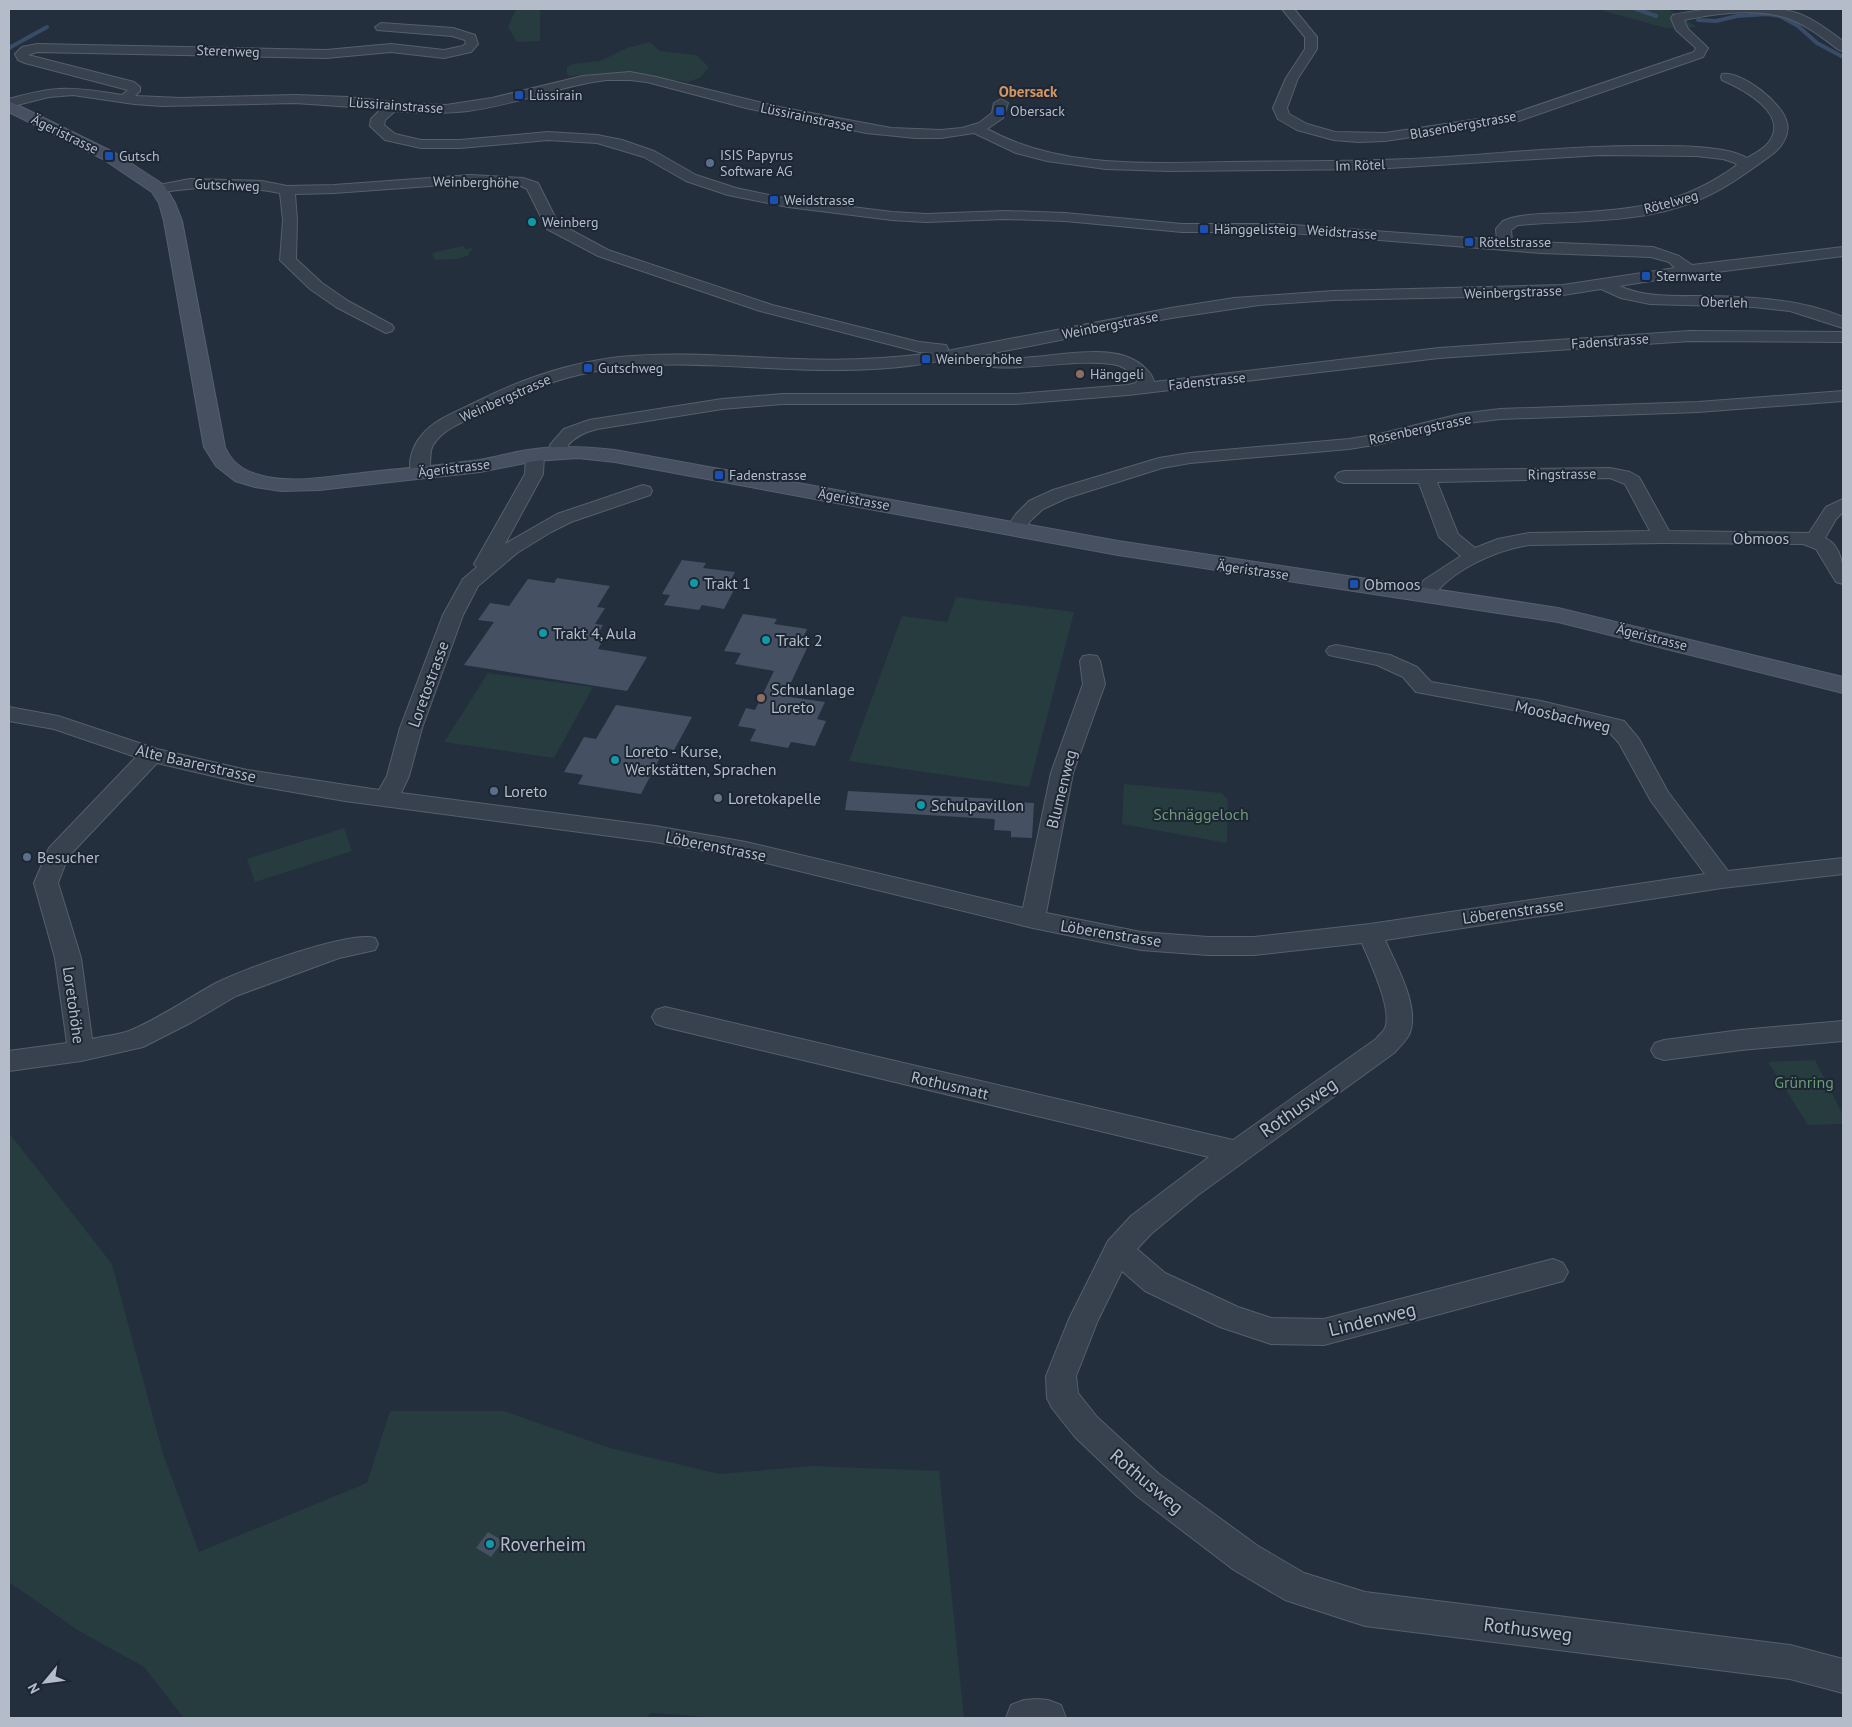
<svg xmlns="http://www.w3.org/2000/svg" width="1852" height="1727" font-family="'PT Sans',sans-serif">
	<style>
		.green { fill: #263c3f }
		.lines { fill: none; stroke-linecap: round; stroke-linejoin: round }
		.stream { stroke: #394c67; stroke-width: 4 }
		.building { fill: #455162 }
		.street-casing { stroke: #565f6c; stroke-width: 2 }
		.secondary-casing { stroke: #565f6c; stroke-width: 2 }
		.street { fill: #38414e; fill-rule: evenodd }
		.secondary { fill: #465061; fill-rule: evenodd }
		.transit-dot { fill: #1a4fb4; stroke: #1d2633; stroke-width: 2 }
		.service-dot { fill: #5c6f8a; stroke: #1d2633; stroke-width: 2 }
		.culture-dot { fill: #0f9aa8; stroke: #1d2633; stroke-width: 2 }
		.education-dot { fill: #8d6e63; stroke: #1d2633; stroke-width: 2 }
		.worship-dot { fill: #6b7280; stroke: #1d2633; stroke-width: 2 }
		.labels { text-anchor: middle; stroke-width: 4; stroke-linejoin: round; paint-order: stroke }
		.far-street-label { font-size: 14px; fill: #b4bcc9; stroke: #1d2633 }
		.far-poi-label { font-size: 14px; fill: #b4bcc9; stroke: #1d2633; text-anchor: start }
		.far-neighbourhood-label { font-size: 15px; font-weight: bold; fill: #d59563; stroke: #1d2633 }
		.street-label { font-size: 16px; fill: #b4bcc9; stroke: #1d2633 }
		.poi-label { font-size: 16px; fill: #b4bcc9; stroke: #1d2633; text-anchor: start }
		.park-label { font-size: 16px; fill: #6b9a76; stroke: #1d2633 }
		.near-street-label { font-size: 19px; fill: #b4bcc9; stroke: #1d2633 }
		.near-poi-label { font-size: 19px; fill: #b4bcc9; stroke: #1d2633; text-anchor: start }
	</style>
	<rect width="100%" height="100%" fill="#242f3e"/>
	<path class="green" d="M516 9H540V41L517 42 508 27Z
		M1597 9H1668L1697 27 1666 28Z
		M650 42 660 51 696 55 709 67 701 77 689 82 625 73 569 76 567 74V67L573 64 600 61 627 48Z
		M463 246 466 249 472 248V250L469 252V255L457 259 435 260 432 253Z
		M956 597 1074 612 1029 787 849 761 902 616 947 622Z
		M488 673 593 687 554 758 444 742Z
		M1124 784 1221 793 1228 799 1227 843 1122 824Z
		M344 828 352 851 255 882 247 859Z
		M1815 1060 1843 1115V1124L1808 1125 1768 1062Z
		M9 1133 112 1264 163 1454 199 1552 367 1483 390 1411H504L610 1448 719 1474 813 1466 939 1471 964 1718H724L651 1713 646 1718H184L144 1667 79 1631 9 1582Z"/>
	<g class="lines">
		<path class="stream" d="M1636 9 1656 16
			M1698 20 1716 21 1737 16 1767 14 1780 16 1798 26 1817 43 1843 57
			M9 48 47 27"/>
	</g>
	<path class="building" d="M682 560 706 563 703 568 735 572 727 587 735 588 724 609 702 605 699 610 664 605 670 595 662 594Z
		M557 578 610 586 597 607 605 608 595 624 603 625 596 637 604 638 598 649 647 657 627 691 464 665 494 622 478 620 490 603 509 606 528 579 554 583Z
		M743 614 777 619 774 624 807 629 800 645 808 646 787 691H793L790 697 825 702 817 719 826 721 815 746 791 742 788 748 750 741 756 729 738 726 746 708 755 710 774 671 735 664 741 653 724 651Z
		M616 705 692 717 674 750 665 748 641 794 578 784 583 775 564 772 584 737 596 739Z
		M848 791 997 799V801L1034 803 1032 838 1011 837V831L994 830 995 820 993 819 845 810Z
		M488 1532 503 1541 491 1557 476 1548Z"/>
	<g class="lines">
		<g class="street-casing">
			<path id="street" d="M1282 9H1294L1317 37V49L1298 78 1287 108 1289 114 1307 124 1335 132 1385 133 1512 114 1694 52 1696 48 1676 30 1671 18 1673 15C1703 8 1767 3 1797 13 1814 19 1829 31 1843 41V51L1839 50C1823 38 1808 26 1790 19 1758 7 1716 13 1684 20L1688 29 1708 48 1703 57 1519 121 1385 141 1358 142 1334 140 1297 130 1278 119 1273 108 1286 78 1305 49V37Z
				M381 23 453 28 475 35 478 44 471 52 444 58 391 52 326 58 37 52 28 55 134 82 140 87V91L135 96 181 98 295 95 348 97 412 104 446 105 492 98 583 76 630 72 656 77 779 107 891 128 941 130 962 128 979 123 992 113 994 103 1001 99 1008 103 1003 118 987 129C1060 169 1147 163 1228 162 1295 161 1362 162 1429 158 1498 154 1567 146 1637 146 1664 146 1725 144 1747 158 1754 154 1764 149 1769 142 1790 114 1743 89 1722 80L1721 77 1722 74C1741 70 1784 104 1787 123 1790 134 1782 146 1774 153 1749 171 1724 190 1696 201 1640 224 1577 220 1518 225L1511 230 1512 241 1653 247 1679 256 1692 265 1843 247V256L1669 278 1619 286C1646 298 1678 296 1707 296 1753 297 1800 299 1843 317V328L1790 311 1754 307 1650 304 1621 298 1601 289 1563 295 1333 300 1259 305 1171 318 984 355C1029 369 1111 332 1146 369 1150 373 1153 377 1154 382L1439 348 1690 331 1843 332V342L1690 341 1439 358 1128 395 1015 404H782L722 409 597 429C585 432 576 436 568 445L569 453 566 457 560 458 554 457 550 445 564 429 589 420 722 399 782 394H1015L1128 385 1136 383 1137 380C1131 372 1123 365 1112 364 1082 360 1051 366 1020 367 1008 368 994 368 982 365 976 364 969 359 965 358 949 358 931 363 915 365 888 369 861 370 834 370 747 371 656 353 570 377 536 386 506 401 475 416 461 423 445 429 436 441 426 451 434 467 426 477L420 478 414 477C405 465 413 445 422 435 435 419 458 411 476 402 521 379 569 363 619 357 678 351 738 357 797 359 842 361 887 359 933 353L919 352 760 311 598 256 547 229 527 189 521 186 471 183 334 193 295 194 297 220 296 259 322 283 348 301 392 325 394 328 392 331 386 333 336 307 310 289 283 263 280 260 283 220 280 193C240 185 198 186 158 193L153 192 151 189 153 186 190 179 262 181 287 186 334 185 471 175 523 178 538 183 558 223 608 250 772 305 919 342 946 345 948 349 947 351 1171 308 1234 298 1333 291 1563 285 1675 268 1669 262 1651 257 1541 253 1279 232H1182L1065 221 1005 219 926 222 892 220 788 207 728 195 686 181 644 157 597 143 548 140 460 148H421L385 140 370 126 371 119 381 109 295 103 162 106 134 104 73 95 49 97 9 107V99C57 85 74 87 122 95L128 90 25 63 18 60 15 54 22 47 37 44 326 50 391 44 444 50 463 46 466 43 465 40 452 36 377 30 375 27ZM606 80H630L647 82 746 108 866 133 916 138H941L974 133 1016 153 1047 161 1106 169 1169 171 1373 169 1601 155 1696 156 1723 159 1735 163 1737 165C1682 205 1637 209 1571 213 1552 214 1530 213 1511 218L1503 221 1496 229 1497 240 1279 224H1182L1065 213 1005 211 926 214 892 212 788 199 736 188 696 175 654 151 622 140 597 135 548 132 460 140H421L395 134 384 125 385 120 395 111C419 113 443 114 468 111 515 105 559 86 606 80Z
				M1843 391V401L1698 412 1500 419 1460 424 1380 444 1349 449 1190 463 1162 468 1067 498 1043 509 1030 521 1023 533 1016 535 1009 533 1006 529 1016 514 1029 501 1053 490 1159 458 1190 453 1349 439 1380 434 1460 414 1500 409 1698 402Z
				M535 450 541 451 544 455 543 474 505 544 557 514 643 485 650 487 652 491 650 495 571 522 551 532 517 553 478 586 463 615 422 728 409 776 401 793 655 826 746 842 1023 908 1051 773 1083 684 1080 661 1083 656 1090 655 1097 656 1100 661 1105 684 1073 773 1046 913 1141 932 1208 937H1254L1370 924 1705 874 1651 801 1619 743 1608 731 1541 715 1416 692 1403 677 1377 665 1329 655 1326 651 1329 647 1336 645 1390 655 1417 667 1431 682 1541 701 1624 721 1639 739 1668 792 1728 871 1843 858V874L1722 888 1385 940C1396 965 1421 1008 1409 1035 1405 1042 1399 1047 1394 1053L1198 1195 1151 1234 1137 1249 1165 1273 1238 1307 1271 1318 1324 1319 1553 1259 1563 1263 1568 1272 1563 1281 1324 1345 1271 1344 1220 1327 1145 1291 1122 1271 1098 1320 1076 1376 1078 1393 1097 1417 1159 1474 1258 1546 1304 1573 1365 1592 1790 1645 1843 1659V1693L1790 1679 1365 1626 1285 1600 1234 1570 1137 1496 1075 1437 1052 1408 1047 1398 1046 1376 1069 1319 1108 1241 1131 1216 1209 1157 665 1027 656 1024 652 1017 656 1010 665 1007 1233 1140 1376 1039C1378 1036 1382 1033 1384 1030 1395 1013 1369 960 1362 943L1254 955H1208L1141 950 1033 928 746 858 655 842 345 801 247 784 157 763 68 857 58 883 81 958 92 1039C104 1036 118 1035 129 1031 160 1018 187 999 216 983 241 970 350 930 375 938L378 944 375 950 339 958 236 996 192 1022 143 1047 81 1061 9 1071V1051L67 1043 55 958 34 883 49 848 136 757 54 729 9 721V707L58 716 157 749 247 770 379 790 387 776 400 728 443 615 463 579 477 567 474 564 525 474 526 455 529 451Z
				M1610 468 1630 472 1639 477 1669 531 1809 533 1826 507 1843 499V512L1836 519 1825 538C1843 547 1843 567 1843 584L1836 582 1816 549 1803 544 1663 543 1529 545C1496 550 1451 570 1432 598L1425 600 1418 598 1415 594 1424 580 1461 556 1439 537 1419 483H1344L1338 481 1335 477 1338 473 1344 471ZM1610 478 1625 484 1650 531 1529 533 1498 539 1475 548 1458 534 1437 482Z
				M1843 1021V1041L1741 1050 1664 1060 1655 1057 1651 1050 1655 1043 1664 1040 1741 1030Z
				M1037 1699 1048 1700 1061 1705 1066 1718H1006L1011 1705 1024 1700Z"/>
		</g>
		<g class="secondary-casing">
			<path id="secondary" d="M9 101 115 153 164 185 175 203 182 221 225 447C231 462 244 471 259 475 289 484 324 477 354 474 395 469 438 466 479 460 498 457 516 451 535 449 562 445 588 447 615 450L1118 541 1558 608 1843 677V693L1558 622 1118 555 615 462 578 458 535 461 480 472 319 490 281 491 255 487 235 481 216 466 204 447 164 221 159 203 152 192 103 159 9 112Z"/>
		</g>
		<use href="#street" class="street"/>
		<use href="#secondary" class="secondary"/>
	</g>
	<g class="transit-dot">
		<rect x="514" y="90" width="10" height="10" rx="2.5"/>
		<rect x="995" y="106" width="10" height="10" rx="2.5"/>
		<rect x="104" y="151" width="10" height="10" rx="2.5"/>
		<rect x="769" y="195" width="10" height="10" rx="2.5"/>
		<rect x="1199" y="224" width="10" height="10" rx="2.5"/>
		<rect x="1464" y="237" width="10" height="10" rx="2.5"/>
		<rect x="1641" y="271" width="10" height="10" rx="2.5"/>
		<rect x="921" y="354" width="10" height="10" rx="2.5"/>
		<rect x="583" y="363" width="10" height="10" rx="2.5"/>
		<rect x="714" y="470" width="10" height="10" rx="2.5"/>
		<rect x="1349" y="579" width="10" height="10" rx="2.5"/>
	</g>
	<g class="service-dot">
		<circle cx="710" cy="163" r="5"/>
		<circle cx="494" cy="791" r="5"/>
		<circle cx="27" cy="857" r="5"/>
	</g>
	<g class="culture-dot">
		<circle cx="532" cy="222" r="5"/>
		<circle cx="694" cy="583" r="5"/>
		<circle cx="543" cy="633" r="5"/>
		<circle cx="766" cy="640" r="5"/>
		<circle cx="615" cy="760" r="5"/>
		<circle cx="921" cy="805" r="5"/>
		<circle cx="490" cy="1544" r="5"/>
	</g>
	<g class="education-dot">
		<circle cx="1080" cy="374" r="5"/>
		<circle cx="761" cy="698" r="5"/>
	</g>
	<circle class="worship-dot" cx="718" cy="798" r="5"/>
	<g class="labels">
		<g class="far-street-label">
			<text transform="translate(228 51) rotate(2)" y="5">Sterenweg</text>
			<text transform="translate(396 105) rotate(4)" y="5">Lüssirainstrasse</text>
			<text transform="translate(807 117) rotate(12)" y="5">Lüssirainstrasse</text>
			<text transform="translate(1463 125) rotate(-10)" y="5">Blasenbergstrasse</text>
			<text transform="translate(65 134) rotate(26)" y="5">Ägeristrasse</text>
			<text transform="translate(1360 165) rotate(-2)" y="5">Im Rötel</text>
			<text transform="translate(476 182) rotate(1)" y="5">Weinberghöhe</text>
			<text transform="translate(227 185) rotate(2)" y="5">Gutschweg</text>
			<text transform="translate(1671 202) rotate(-15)" y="5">Rötelweg</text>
			<text transform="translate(1342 232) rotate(4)" y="5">Weidstrasse</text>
			<text transform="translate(1513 292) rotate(-2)" y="5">Weinbergstrasse</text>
			<text transform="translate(1724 302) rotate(2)" y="5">Oberleh</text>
			<text transform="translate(1110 325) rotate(-11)" y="5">Weinbergstrasse</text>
			<text transform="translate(1610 341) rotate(-4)" y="5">Fadenstrasse</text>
			<text transform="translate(1207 381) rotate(-6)" y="5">Fadenstrasse</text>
			<text transform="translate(505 398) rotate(-24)" y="5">Weinbergstrasse</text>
			<text transform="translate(1420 429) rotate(-12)" y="5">Rosenbergstrasse</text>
			<text transform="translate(454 468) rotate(-7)" y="5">Ägeristrasse</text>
			<text transform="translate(1562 474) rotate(-1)" y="5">Ringstrasse</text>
			<text transform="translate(854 499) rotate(10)" y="5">Ägeristrasse</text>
			<text transform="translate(1253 570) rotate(8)" y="5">Ägeristrasse</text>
			<text transform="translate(1652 637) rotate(14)" y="5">Ägeristrasse</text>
		</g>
		<g class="far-poi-label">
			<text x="529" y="100">Lüssirain</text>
			<text x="1010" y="116">Obersack</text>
			<text x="720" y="160">ISIS Papyrus<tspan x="720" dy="16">Software AG</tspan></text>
			<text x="119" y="161">Gutsch</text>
			<text x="784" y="205">Weidstrasse</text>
			<text x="542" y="227">Weinberg</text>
			<text x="1214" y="234">Hänggelisteig</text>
			<text x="1479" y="247">Rötelstrasse</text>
			<text x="1656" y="281">Sternwarte</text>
			<text x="936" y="364">Weinberghöhe</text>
			<text x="598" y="373">Gutschweg</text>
			<text x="1090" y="379">Hänggeli</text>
			<text x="729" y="480">Fadenstrasse</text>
		</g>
		<g class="far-neighbourhood-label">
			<text x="1028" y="97">Obersack</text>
		</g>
		<g class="street-label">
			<text x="1761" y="544">Obmoos</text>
			<text transform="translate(428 684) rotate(-70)" y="6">Loretostrasse</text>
			<text transform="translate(1563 716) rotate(13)" y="6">Moosbachweg</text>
			<text transform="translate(196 763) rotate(13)" y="6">Alte Baarerstrasse</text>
			<text transform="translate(1061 789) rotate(-76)" y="6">Blumenweg</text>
			<text transform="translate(716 846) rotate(11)" y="6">Löberenstrasse</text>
			<text transform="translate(1513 911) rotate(-8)" y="6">Löberenstrasse</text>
			<text transform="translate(1111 933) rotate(9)" y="6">Löberenstrasse</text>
			<text transform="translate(74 1005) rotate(82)" y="6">Loretohöhe</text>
			<text transform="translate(950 1085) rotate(13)" y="6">Rothusmatt</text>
		</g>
		<g class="poi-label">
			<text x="704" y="589">Trakt 1</text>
			<text x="1364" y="590">Obmoos</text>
			<text x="553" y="639">Trakt 4, Aula</text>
			<text x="776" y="646">Trakt 2</text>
			<text x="771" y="695">Schulanlage<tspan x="771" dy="18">Loreto</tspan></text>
			<text x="625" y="757">Loreto - Kurse,<tspan x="625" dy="18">Werkstätten, Sprachen</tspan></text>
			<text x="504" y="797">Loreto</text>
			<text x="728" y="804">Loretokapelle</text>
			<text x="931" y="811">Schulpavillon</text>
			<text x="37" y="863">Besucher</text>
		</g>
		<g class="park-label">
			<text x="1201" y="820">Schnäggeloch</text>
			<text x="1804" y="1088">Grünring</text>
		</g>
		<g class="near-street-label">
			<text transform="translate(1298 1107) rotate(-35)" y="7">Rothusweg</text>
			<text transform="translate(1372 1319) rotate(-14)" y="7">Lindenweg</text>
			<text transform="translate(1147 1481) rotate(40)" y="7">Rothusweg</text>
			<text transform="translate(1528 1629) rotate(7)" y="7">Rothusweg</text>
		</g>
		<g class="near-poi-label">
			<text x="500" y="1551">Roverheim</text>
		</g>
	</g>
	<rect width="1852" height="1727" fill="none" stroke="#b4bcc9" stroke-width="20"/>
	<g transform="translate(45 1682) rotate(241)" stroke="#1d2633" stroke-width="4" paint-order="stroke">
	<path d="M0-4L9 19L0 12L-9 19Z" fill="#b4bcc9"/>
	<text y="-8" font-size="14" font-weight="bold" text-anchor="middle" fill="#b4bcc9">N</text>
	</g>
</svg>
